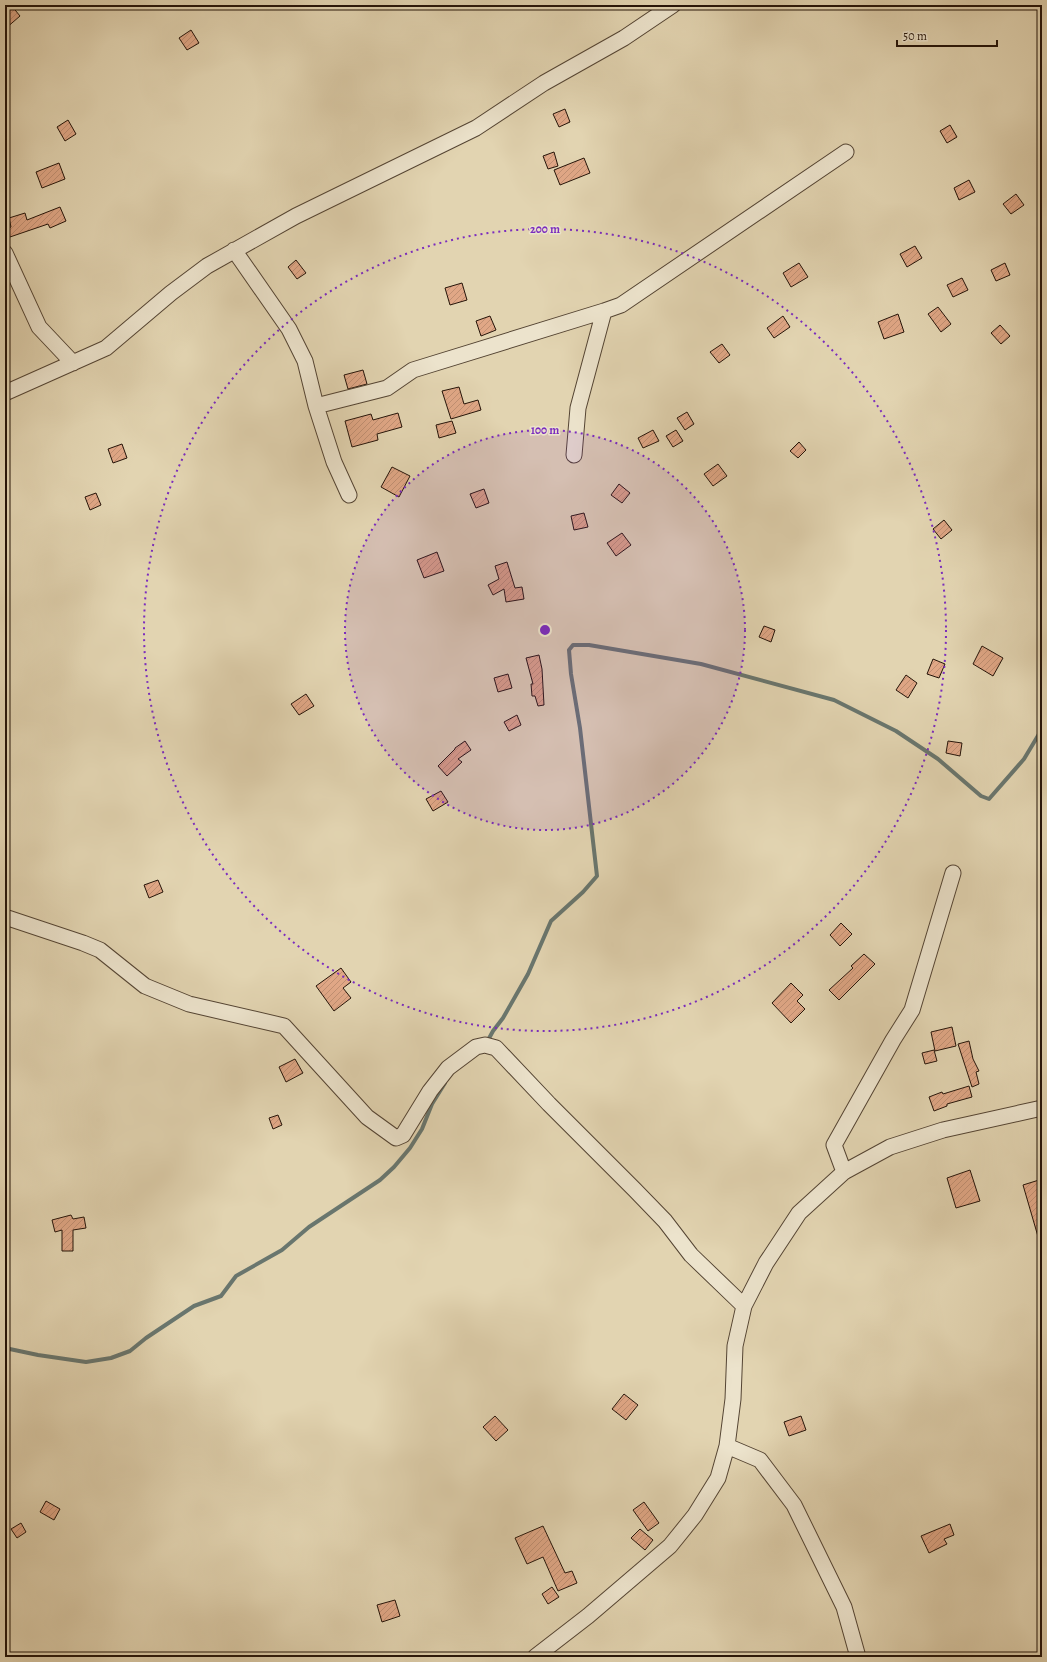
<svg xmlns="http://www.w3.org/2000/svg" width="1047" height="1662" font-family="Alegreya,serif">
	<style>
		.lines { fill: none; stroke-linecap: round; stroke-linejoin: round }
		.stream { stroke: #69766e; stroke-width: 4 }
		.building { fill: url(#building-hatch); stroke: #251409 }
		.minor-casing { stroke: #544433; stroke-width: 17 }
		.minor { stroke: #ece3cc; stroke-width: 15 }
		.ring { fill: none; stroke: #7b2cbf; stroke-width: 2; stroke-dasharray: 2 4 }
		.centre { fill: #7b2cbf; stroke: #ece3cc; stroke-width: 2 }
		.ring-label { font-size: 12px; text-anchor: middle; font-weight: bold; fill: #7b2cbf; stroke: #ece3cc; stroke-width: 3; stroke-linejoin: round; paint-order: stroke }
	</style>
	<defs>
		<pattern id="building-hatch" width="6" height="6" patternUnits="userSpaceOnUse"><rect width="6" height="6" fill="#e0a786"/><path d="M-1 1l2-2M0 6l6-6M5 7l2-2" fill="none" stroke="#c08f72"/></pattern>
	</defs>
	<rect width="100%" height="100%" fill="#e2d4b1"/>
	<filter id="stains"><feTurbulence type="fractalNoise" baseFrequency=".005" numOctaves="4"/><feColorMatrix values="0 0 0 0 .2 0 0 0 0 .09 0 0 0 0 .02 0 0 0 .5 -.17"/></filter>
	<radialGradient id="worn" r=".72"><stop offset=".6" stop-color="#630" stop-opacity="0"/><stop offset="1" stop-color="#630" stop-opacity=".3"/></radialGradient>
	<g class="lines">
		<path class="stream" d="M487 1042 493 1031 503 1018 528 974 551 921 583 892 597 876 580 728 571 674 569 650 573 645H589L701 664 834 700 896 731 938 759 981 796 989 799 1024 759 1042 729
			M5 1348 38 1355 86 1362 111 1358 130 1351 146 1338 194 1306 221 1296 236 1276 282 1250 309 1227 380 1180 394 1167 410 1148 422 1129 432 1104 445 1083"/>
	</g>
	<path class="building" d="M5 5H11L20 16 5 29Z
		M191 30 199 43 187 50 179 38Z
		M565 109 570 122 559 127 553 114Z
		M68 120 76 134 65 141 57 127Z
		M950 125 957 137 947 143 940 131Z
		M554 152 558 166 548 169 543 156Z
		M584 158 590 173 560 185 554 170Z
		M59 163 65 179 42 188 36 172Z
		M969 180 975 192 959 200 954 188Z
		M1016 194 1024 205 1011 214 1003 204Z
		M60 207 66 221 50 228 48 224 7 238 5 230 11 227 9 218 25 213 27 220Z
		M915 246 922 258 907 267 900 254Z
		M296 260 306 273 297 279 288 267Z
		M799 263 808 277 791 287 783 273Z
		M1005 263 1010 275 996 281 991 270Z
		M962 278 968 290 953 297 947 285Z
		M462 283 467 300 450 305 445 288Z
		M938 307 951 324 941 332 928 314Z
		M898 314 904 332 884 339 878 322Z
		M490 316 496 330 481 336 476 321Z
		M783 316 790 327 774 338 767 328Z
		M1000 325 1010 336 1001 344 991 333Z
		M722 344 730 355 719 363 710 352Z
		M363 370 367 384 348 389 344 375Z
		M459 387 464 404 478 400 481 410 451 419 442 391Z
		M687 412 694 424 685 430 677 418Z
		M398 413 402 427 377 434 378 440 352 447 345 421 371 414 373 420Z
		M452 421 456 433 439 438 436 425Z
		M653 430 659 441 643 448 638 438Z
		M676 430 683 441 673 447 666 436Z
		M799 442 806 450 798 458 790 451Z
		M122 444 127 458 113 463 108 449Z
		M718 464 727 476 713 486 704 474Z
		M392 467 410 476 399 497 381 487Z
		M619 484 630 493 622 503 611 495Z
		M484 489 489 503 476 508 470 494Z
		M96 493 101 505 90 510 85 497Z
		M584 513 588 527 574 530 571 516Z
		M944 520 952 530 941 539 933 529Z
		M622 533 631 545 616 556 607 543Z
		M437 552 444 571 424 578 417 560Z
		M507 562 515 588 522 587 524 599 506 602 504 589 493 595 488 585 499 579 495 566Z
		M764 626 775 630 771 642 759 637Z
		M982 646 1003 658 993 676 973 664Z
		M539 655 542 669 544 705 538 706 535 696H532L531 684H533L526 658Z
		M933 659 945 664 939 678 927 674Z
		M508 674 512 688 498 692 494 678Z
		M906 675 917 683 908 698 896 690Z
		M306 694 314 706 299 715 291 704Z
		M517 715 521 725 509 731 504 722Z
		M465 741 471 750 458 759 462 762 447 776 438 766 455 749V748Z
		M948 741 962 743 960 756 946 753Z
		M441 791 448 802 433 811 426 799Z
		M158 880 163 892 149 898 144 885Z
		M841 923 852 934 840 946 830 935Z
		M864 954 875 964 839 1000 829 990 853 968 851 966Z
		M341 968 351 982 343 988 351 998 334 1011 316 986Z
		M791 983 803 995 797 1001 805 1009 791 1023 772 1003Z
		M952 1027 956 1046 935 1051 931 1032Z
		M969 1041 973 1059 979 1071 976 1072 979 1084 972 1087 958 1044Z
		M934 1050 937 1061 925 1064 922 1053Z
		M295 1059 303 1073 286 1082 279 1067Z
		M969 1086 972 1097 947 1104V1106L934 1111 929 1097 942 1092 943 1094Z
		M278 1115 282 1125 273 1129 269 1118Z
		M970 1170 980 1201 956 1208 947 1178Z
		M1039 1180 1042 1192V1240H1039L1023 1185Z
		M71 1215 73 1219 84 1217 86 1228 73 1230V1251H62V1230L55 1232 52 1220Z
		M624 1394 638 1405 626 1420 612 1409Z
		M495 1416 508 1430 496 1441 483 1427Z
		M801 1416 806 1430 789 1436 784 1422Z
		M46 1501 60 1509 54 1520 40 1512Z
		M644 1502 659 1523 648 1531 633 1510Z
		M21 1523 26 1532 17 1538 11 1529Z
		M950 1524 954 1535 944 1539 947 1544 929 1553 921 1536Z
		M543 1526 565 1573 572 1571 577 1583 558 1591 543 1557 527 1564 515 1538Z
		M640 1529 653 1540 645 1550 631 1538Z
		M552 1587 559 1597 548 1604 542 1594Z
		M395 1600 400 1616 382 1622 377 1605Z"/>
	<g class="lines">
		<g class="minor-casing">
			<path id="minor" d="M234 250 289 329 305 361 316 406 334 462 349 495
				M5 253 39 327 73 363
				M5 393 106 348 171 293 207 266 296 216 476 128 544 83 624 38 673 5
				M316 406 387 388 413 370 604 311 621 305 846 152
				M574 455 578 408 604 311
				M5 917 83 943 100 950 145 986 189 1004 284 1026 367 1117 396 1138 403 1135 430 1091 448 1068 476 1047 485 1045 496 1048 549 1104 635 1190 665 1221 691 1255 744 1306
				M844 1172 834 1145 893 1040 912 1010 953 873
				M727 1446 760 1460 794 1505 844 1607 858 1657
				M535 1657 588 1616 670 1546 695 1515 718 1478 727 1446 733 1399 735 1346 744 1306 766 1263 799 1213 844 1172 890 1147 943 1130 1042 1108"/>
		</g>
		<use href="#minor" class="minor"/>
	</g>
	<circle cx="545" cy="630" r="200" fill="#7b2cbf" fill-opacity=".12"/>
	<g class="ring">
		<circle cx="545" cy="630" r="200"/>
		<circle cx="545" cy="630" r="401"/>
	</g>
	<circle cx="545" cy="630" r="6" class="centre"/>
	<g class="ring-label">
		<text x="545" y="233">200 m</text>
		<text x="545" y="434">100 m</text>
	</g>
	<rect width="1047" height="1662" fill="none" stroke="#e2d4b1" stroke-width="20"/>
	<rect x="6" y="6" width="1035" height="1650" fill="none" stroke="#251409" stroke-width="2"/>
	<rect x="10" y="10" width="1027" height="1642" fill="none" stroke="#251409"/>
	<path d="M897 40v6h100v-6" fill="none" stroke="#251409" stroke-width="2"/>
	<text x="903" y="40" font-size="12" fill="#251409" stroke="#ece3cc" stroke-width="3" paint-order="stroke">50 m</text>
	<rect width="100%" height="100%" filter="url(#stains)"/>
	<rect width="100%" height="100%" fill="url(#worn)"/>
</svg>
